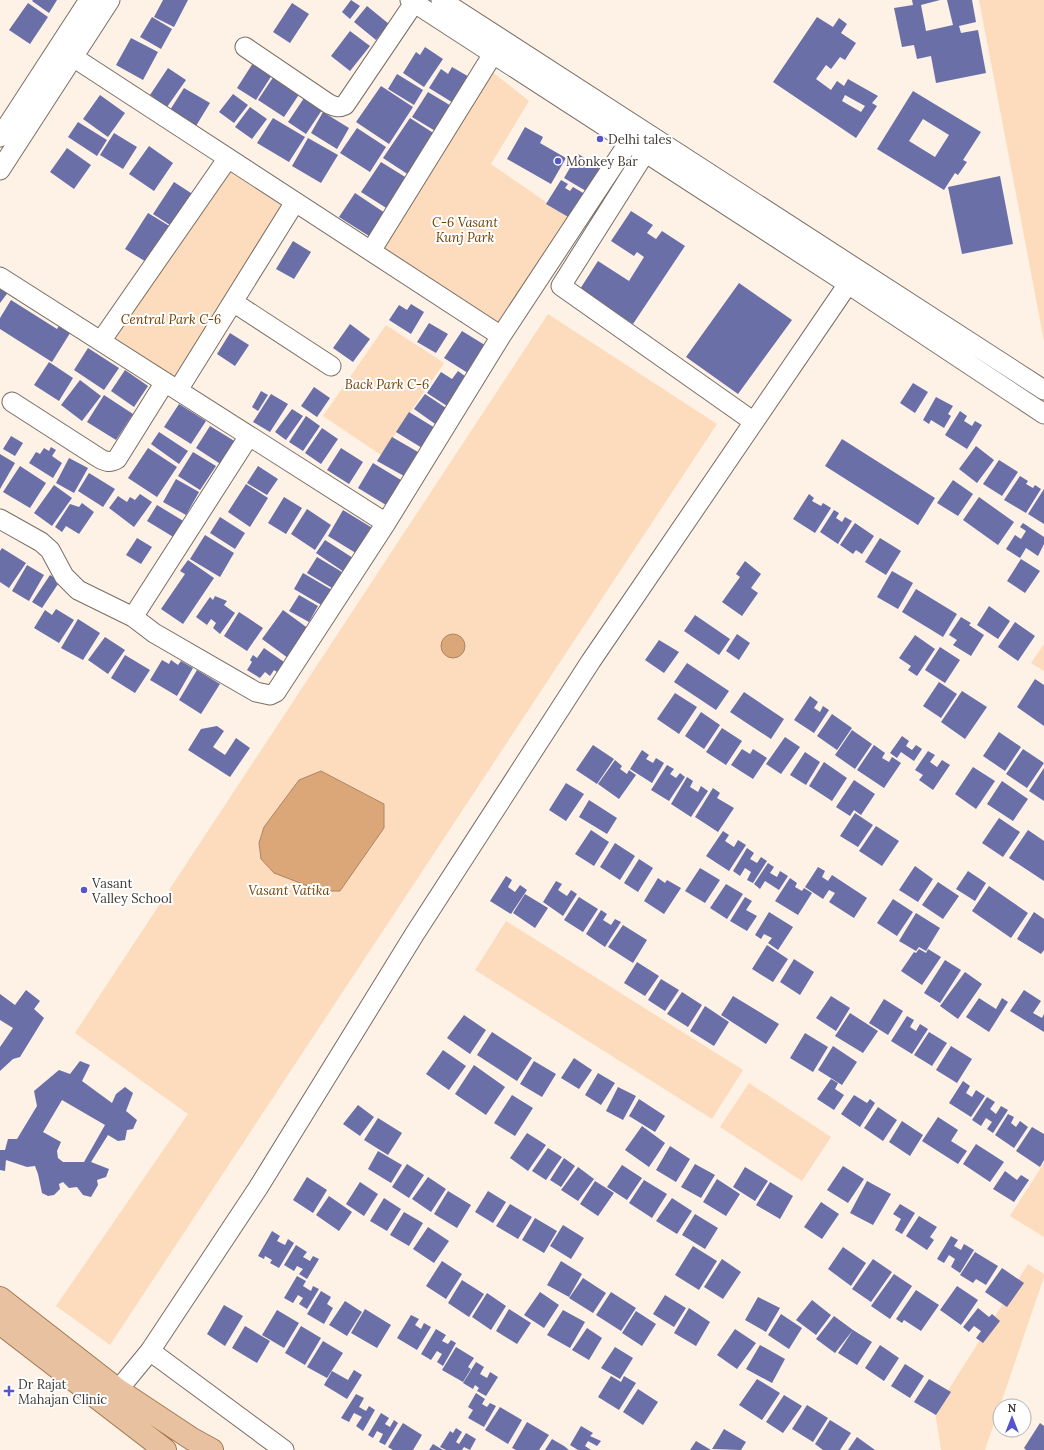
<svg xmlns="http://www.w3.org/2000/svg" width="1044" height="1450" font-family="Lora,serif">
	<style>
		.green { fill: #fddbbd }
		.water { fill: #dba778; stroke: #ac8664 }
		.building { fill: #6a6fa8; fill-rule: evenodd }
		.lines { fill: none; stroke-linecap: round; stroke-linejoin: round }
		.minor-casing { stroke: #796e65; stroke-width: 21 }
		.major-casing { stroke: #a27851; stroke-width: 24 }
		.minor { stroke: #fff; stroke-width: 19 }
		.major { stroke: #e8c2a0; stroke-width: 22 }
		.poi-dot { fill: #5755cc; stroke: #fff; stroke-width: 1.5 }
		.labels { text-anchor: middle; stroke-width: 4; stroke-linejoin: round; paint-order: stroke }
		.poi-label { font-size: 13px; fill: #3f3a36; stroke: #fff; text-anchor: start }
		.park-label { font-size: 13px; font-style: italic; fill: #714005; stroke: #fff }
	</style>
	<rect width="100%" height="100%" fill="#fef1e6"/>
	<path class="green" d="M979 0H1044V341Z
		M485 66 529 101 491 164 576 223 504 331 371 251Z
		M228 158 295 202 181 382 108 335Z
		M548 314 717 424 110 1345 56 1306 188 1114 75 1033Z
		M386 325 444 363 381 455 323 416Z
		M1044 644V671L1031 663Z
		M506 921 743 1070 712 1119 475 970Z
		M749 1083 831 1137 802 1181 720 1127Z
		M1044 1163V1237L1010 1216Z
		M1028 1264 1044 1274V1277L985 1450H941L935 1411Z"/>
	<path class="water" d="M441 646a12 12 0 1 1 24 0a12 12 0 1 1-24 0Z
		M321 771 384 804V828L340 891H321L274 873 261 859 259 843 264 827 299 780Z"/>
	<path class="building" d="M33 0H57L49 13 32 1Z
		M163 0H188L174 27 154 17Z
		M351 0 360 6 350 19 342 12Z
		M912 0H940L921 5 926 31 953 25 947 0H972L976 22 959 26 961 33 978 30 986 73 936 83 931 56 917 59 914 45 902 47 894 8 913 5Z
		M28 3 48 17 30 44 9 30Z
		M292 3 309 14 290 43 273 32Z
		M367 6 389 24 376 40 354 22Z
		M152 17 172 29 161 49 140 37Z
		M817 17 833 27 839 18 847 24 841 33 856 43 845 60 840 57 831 69 826 65 816 79 831 90 837 81 844 86 848 79 878 96 872 103 877 106 856 138 773 82ZM845 95 865 106 861 112 842 101Z
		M350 31 370 46 350 71 331 56Z
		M131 38 158 52 143 80 116 65Z
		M425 47 443 59 424 87 403 73 416 52 420 55Z
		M253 63 272 75 256 100 237 88Z
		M452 67 471 78 455 104 429 88 441 69 448 74Z
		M168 68 186 80 167 107 150 95Z
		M397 74 423 90 414 105 388 89Z
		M274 76 300 93 284 117 258 100Z
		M381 86 413 107 389 144 356 122Z
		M184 88 210 103 196 126 170 110Z
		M913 91 981 132 963 160 967 162 958 175 955 173 944 190 877 149ZM923 119 949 135 935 157 909 141Z
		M428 92 453 107 437 132 412 117Z
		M233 94 248 105 234 123 219 112Z
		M100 95 125 113 108 137 83 119Z
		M306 95 324 107 306 134 288 122Z
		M250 107 267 119 252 139 235 127Z
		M323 112 349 128 337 149 311 133Z
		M273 118 305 137 289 162 257 143Z
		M410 118 438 136 412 177 383 158Z
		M78 122 107 140 97 156 68 137Z
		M525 127 543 137 540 143 566 158 551 184 507 159Z
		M357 128 386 147 370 172 340 153Z
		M114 133 137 147 123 169 100 155Z
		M308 138 338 155 321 183 292 166Z
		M149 146 173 163 154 191 129 174Z
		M67 148 91 165 74 189 50 172Z
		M578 154 595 164 597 160 608 166 591 194 564 178Z
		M381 162 410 180 391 211 361 192Z
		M1000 176 1013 244 962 254 948 187Z
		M561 180 568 184 565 188 570 191 573 187 590 197 575 221 546 204Z
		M174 182 194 195 173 227 153 214Z
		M355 193 385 213 369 236 339 217Z
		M631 211 653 225 647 233 656 239 662 231 685 246 633 324 580 289 598 261 629 281 644 257 637 252 634 256 611 241Z
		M148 213 171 227 148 263 125 249Z
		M293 241 311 252 294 279 276 269Z
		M739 283 792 320 738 394 686 357Z
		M0 284 9 291 0 303Z
		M11 300 57 329 61 323 72 330 52 362 0 329V318Z
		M411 304 424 312 411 334 389 320 399 305 407 310Z
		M429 323 448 334 436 353 417 342Z
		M350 324 370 339 353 362 333 348Z
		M462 331 488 347 471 375 444 358Z
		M230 333 249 345 235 366 217 354Z
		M88 348 119 368 104 390 74 370Z
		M49 362 73 378 59 401 34 385Z
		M125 370 148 386 134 407 111 391Z
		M458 371 469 379 450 408 427 393 441 372 452 379Z
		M80 380 101 396 82 421 61 405Z
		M913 383 928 392 915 413 900 403Z
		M314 387 330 398 317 417 301 406Z
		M261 391 268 395 258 411 252 407Z
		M271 394 288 404 270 432 253 422Z
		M425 394 449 410 438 426 414 409Z
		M104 395 133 414 116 440 87 422Z
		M936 397 953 406 948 414 951 416 944 428 931 420 929 424 923 420Z
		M179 404 206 421 191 444 164 427Z
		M292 409 303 416 286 440 275 432Z
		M960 411 967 416 964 421 972 426 975 421 982 425 967 449 945 435Z
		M409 412 440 431 427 451 396 432Z
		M306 416 320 426 303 451 289 442Z
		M210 426 236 442 222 465 196 448Z
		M322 428 338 439 321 464 305 453Z
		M159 432 188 451 179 464 151 444Z
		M11 436 23 443 15 456 3 449Z
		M392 437 418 452 404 476 377 461Z
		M842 439 935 498 918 525 825 466Z
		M976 446 994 460 977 483 959 469Z
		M51 447 56 450 52 456 62 463 53 478 29 463 36 452 40 454 44 448 49 451Z
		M148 448 177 467 157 497 128 478Z
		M341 448 363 462 349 484 327 470Z
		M193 452 216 466 200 490 178 476Z
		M0 454 15 463 0 489Z
		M69 458 88 468 74 493 56 483Z
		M999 460 1018 472 1002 496 983 484Z
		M373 463 401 480 386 505 358 488Z
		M20 466 46 483 30 508 3 492Z
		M258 466 278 479 267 495 247 483Z
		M89 473 115 489 103 507 78 491Z
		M1020 476 1028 481 1026 484 1033 488 1035 485 1041 489 1026 513 1004 500Z
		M176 479 199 492 186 515 163 502Z
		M953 480 973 494 958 516 937 503Z
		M246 484 268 498 250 527 228 512Z
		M54 485 72 498 52 526 34 513Z
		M1044 489V524L1028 514Z
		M140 494 152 502 134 527 109 508 118 496 127 502 130 497 135 500Z
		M809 494 814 498 812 501 821 506 823 503 831 508 815 533 793 519Z
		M284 497 302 508 286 534 268 523Z
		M979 497 1014 522 998 545 963 520Z
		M82 503 94 512 79 534 66 526 62 532 55 527 70 504 79 507Z
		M157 505 185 522 175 538 147 521Z
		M307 509 331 525 315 550 291 534Z
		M343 510 374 529 359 555 328 536Z
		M834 510 839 513 836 518 842 522 845 517 852 521 838 544 820 532Z
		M220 517 245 533 235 549 210 533Z
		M855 523 874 536 862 554 856 550 853 554 840 545Z
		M1023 523 1044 537V544L1038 556 1026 548 1020 558 1006 549 1015 535 1021 539 1026 531 1020 527Z
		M205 535 234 553 220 577 190 559Z
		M137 538 152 547 141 564 126 555Z
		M880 538 901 551 886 575 865 562Z
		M325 540 353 558 344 572 316 553Z
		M2 548 26 563 9 588 0 582V551Z
		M317 557 342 572 332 588 307 573Z
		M1021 559 1040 571 1025 593 1007 581Z
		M188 560 214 578 183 624 161 609 185 574 180 571Z
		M745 561 761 574 751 588 758 593 742 616 722 602 740 577 736 574Z
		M27 565 44 575 29 601 12 591Z
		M892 571 913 583 898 609 877 597Z
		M303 573 332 590 323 606 294 589Z
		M50 575 60 581 42 608 32 602Z
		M916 589 957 614 943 637 902 612Z
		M299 595 318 606 309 622 289 611Z
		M215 596 227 601 224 605 235 613 220 634 213 628 216 623 211 619 207 625 196 617 210 597 213 600Z
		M989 606 1010 621 998 639 977 625Z
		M56 609 74 620 59 643 34 628 45 610 52 615Z
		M283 610 309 629 288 658 262 639Z
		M239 612 263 628 247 651 224 636Z
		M695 615 730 639 719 655 684 631Z
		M961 617 971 623 969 625 984 635 971 656 953 645 957 640 949 635Z
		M78 619 100 633 83 660 61 648Z
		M1015 622 1035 636 1018 661 998 647Z
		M737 634 750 643 739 660 726 651Z
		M915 635 935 649 917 676 908 670 911 666 899 658Z
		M105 637 125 650 108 674 88 660Z
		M659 640 679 652 664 673 645 660Z
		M940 647 960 660 945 683 925 670Z
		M264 648 284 662 277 672 274 670 270 676 265 672 260 678 247 670 252 662 250 660 253 655 257 658Z
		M125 655 150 670 135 693 111 678Z
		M162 660 169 664 171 660 178 665 181 661 193 668 177 696 150 680Z
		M687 663 729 691 716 710 674 682Z
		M197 670 220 684 201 714 179 700Z
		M1035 679 1044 685V726L1017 707Z
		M939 682 957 694 941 718 923 706Z
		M962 691 987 707 965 739 941 722Z
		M744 692 784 719 771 739 730 712Z
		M675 693 697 707 679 734 657 719Z
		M810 696 818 702 814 708 820 712 823 706 829 710 814 733 794 720Z
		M701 712 720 725 704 749 685 736Z
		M832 714 852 728 837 750 817 736Z
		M217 726 224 731 213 747 225 755 236 738 250 748 230 777 188 750 201 729Z
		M722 728 742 741 726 765 706 752Z
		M852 730 872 744 855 769 835 755Z
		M999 732 1021 747 1005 771 983 756Z
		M902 736 909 741 906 746 912 750 916 745 922 749 914 761 901 752 897 758 890 753Z
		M785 737 800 747 781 774 766 764Z
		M593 745 614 759 597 784 576 770Z
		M874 745 885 753 882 758 889 762 892 757 901 763 884 788 857 770Z
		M742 749 750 754 753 749 767 758 753 779 731 765Z
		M1023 749 1044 763 1027 788 1006 774Z
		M642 750 649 755 646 759 653 763 656 758 664 763 652 783 630 769Z
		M928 751 935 755 930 762 937 767 942 760 950 765 933 790 919 780 923 775 915 770Z
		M805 752 820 762 806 785 790 775Z
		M615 760 622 766 620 769 627 774 629 770 636 775 619 799 598 784Z
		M824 762 847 778 832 801 809 786Z
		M667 765 674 769 670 774 676 778 680 773 685 777 669 801 651 790Z
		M973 767 995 781 976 809 955 794Z
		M1044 768V801L1029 791Z
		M687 777 693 781 690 787 698 792 701 786 708 791 691 817 671 804Z
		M854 780 875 794 861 815 854 810 850 816 836 807Z
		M1002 781 1028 799 1013 821 987 804Z
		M566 783 584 794 566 821 549 810Z
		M713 788 720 793 717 798 734 808 718 832 695 817Z
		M589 800 617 818 607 834 579 817Z
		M855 813 873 825 858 847 840 836Z
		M999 818 1020 832 1003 857 982 843Z
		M876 826 899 841 882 866 859 851Z
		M591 830 609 842 594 866 575 854Z
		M1028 830 1044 841V881L1009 858Z
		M723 831 729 835 725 841 734 847 738 840 746 845 729 871 706 856Z
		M615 843 635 856 620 880 600 867Z
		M747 848 754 853 750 859 757 863 761 857 767 861 753 883 747 880 751 872 745 868 740 876 733 871Z
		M639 859 653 868 638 892 624 883Z
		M768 863 774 867 770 873 777 877 780 871 788 876 779 890 765 881 760 889 754 884Z
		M915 866 933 879 918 902 899 890Z
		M818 867 825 871 822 877 828 881 832 875 867 898 854 918 829 902 835 893 829 890 823 899 805 887Z
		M700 868 720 880 705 903 685 891Z
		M968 871 986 883 975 901 956 889Z
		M506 876 512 880 508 887 515 892 520 885 527 890 511 914 490 901Z
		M658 878 665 883 667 880 681 888 664 914 644 901Z
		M790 878 797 883 795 887 802 891 804 888 812 893 798 915 775 901Z
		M556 881 562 884 558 890 567 896 571 890 577 894 563 916 543 902Z
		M938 882 959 896 943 919 922 905Z
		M726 884 743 894 727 919 710 908Z
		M989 886 1028 913 1011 938 972 911Z
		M525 894 548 908 535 928 513 913Z
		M579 897 598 909 583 932 564 920Z
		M745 897 752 901 746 910 757 916 747 931 730 921Z
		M893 899 913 912 897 936 877 923Z
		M601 910 607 914 603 920 611 925 615 919 621 922 605 947 586 934Z
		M769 912 793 927 778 950 768 943 772 938 764 934 761 939 755 935Z
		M1034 912 1044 919V950L1041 954 1017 939Z
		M916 913 940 928 926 951 919 947 916 951 899 941Z
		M623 925 647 940 633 963 608 947Z
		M767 945 788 959 773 982 752 969Z
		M919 949 926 953 928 949 941 957 922 985 901 971 914 952 916 953Z
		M794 959 814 972 800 995 780 982Z
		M945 960 961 970 940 1003 924 993Z
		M637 962 659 976 645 996 624 983Z
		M965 972 982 984 958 1019 940 1006Z
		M661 979 679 990 665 1011 648 1000Z
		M26 990 40 1001 34 1009 44 1018 20 1057 13 1059 0 1071V1047L13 1028 0 1020V994L15 1005Z
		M1024 990 1041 1001 1033 1013 1042 1018 1044 1014V1032L1010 1011Z
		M682 992 702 1005 688 1027 667 1014Z
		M733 996 779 1024 766 1044 721 1015Z
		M831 996 850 1008 836 1031 816 1018Z
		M979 998 996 1009 1002 998 1008 1002 989 1032 966 1017Z
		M884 999 903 1011 888 1035 869 1023Z
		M705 1006 729 1022 714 1046 690 1031Z
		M850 1013 878 1031 863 1053 835 1036Z
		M464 1015 486 1030 470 1054 447 1038Z
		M907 1016 914 1020 910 1027 916 1031 920 1024 928 1029 912 1054 891 1041Z
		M492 1032 532 1058 517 1081 477 1055Z
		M929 1032 947 1043 932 1066 914 1055Z
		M805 1033 828 1047 813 1072 790 1058Z
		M833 1046 857 1062 842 1085 818 1070Z
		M951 1046 972 1059 957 1083 936 1070Z
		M443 1050 466 1066 449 1090 426 1074Z
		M574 1058 592 1070 579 1089 561 1078Z
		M80 1061 90 1065 82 1081 112 1103 116 1094 125 1087 133 1093 126 1111 137 1120 133 1129 127 1130 125 1140 118 1141 108 1135 91 1162 109 1169 106 1177 97 1180 98 1185 91 1197 83 1195 77 1187 69 1188 63 1182 59 1184 60 1189 54 1195 48 1196 42 1193 38 1174 35 1166 27 1167 6 1160 5 1171 0 1170V1150H5L8 1139H17L37 1106 34 1091 59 1070 70 1074ZM62 1100 105 1125 84 1162H63L58 1158 57 1151 61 1142 43 1132Z
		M534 1061 556 1074 542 1097 520 1084Z
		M474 1065 505 1087 486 1115 455 1094Z
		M598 1073 615 1083 601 1105 585 1095Z
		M831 1079 838 1083 835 1089 844 1095 834 1110 817 1099Z
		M963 1081 970 1086 966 1093 972 1097 976 1090 985 1096 971 1117 949 1103Z
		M618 1087 636 1096 623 1120 606 1111Z
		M512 1095 533 1108 515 1136 494 1123Z
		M854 1095 867 1103 870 1099 875 1103 860 1127 841 1114Z
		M987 1097 995 1102 990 1109 996 1114 1001 1106 1008 1110 993 1133 987 1129 992 1122 986 1118 981 1126 972 1120Z
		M639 1099 665 1116 655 1132 629 1116Z
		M358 1105 374 1117 360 1136 343 1124Z
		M878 1107 897 1120 883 1141 864 1128Z
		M1008 1114 1014 1117 1011 1123 1016 1127 1020 1121 1028 1127 1014 1148 995 1135Z
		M938 1117 958 1130 951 1141 967 1151 958 1164 922 1141Z
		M378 1118 402 1133 388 1155 364 1140Z
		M902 1121 923 1135 910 1156 889 1142Z
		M642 1126 665 1143 649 1167 625 1150Z
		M1032 1127 1044 1134V1160L1040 1167 1016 1151Z
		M527 1133 546 1145 528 1171 510 1158Z
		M976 1144 1004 1162 990 1182 963 1164Z
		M670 1146 690 1159 676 1182 656 1170Z
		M548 1148 562 1157 546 1180 532 1171Z
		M378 1151 402 1165 391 1183 368 1169Z
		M564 1158 575 1166 561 1187 550 1180Z
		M407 1164 424 1175 409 1198 392 1187Z
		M695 1164 715 1175 701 1198 681 1187Z
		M622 1165 642 1178 627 1200 607 1187Z
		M843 1166 864 1179 848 1203 827 1190Z
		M578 1167 594 1179 578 1201 561 1190Z
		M745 1167 768 1181 755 1201 733 1187Z
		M1005 1171 1017 1180 1021 1175 1029 1180 1014 1202 993 1189Z
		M307 1177 327 1190 313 1213 293 1200Z
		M428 1177 446 1189 431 1212 412 1199Z
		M717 1179 740 1194 726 1216 703 1202Z
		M644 1180 667 1194 652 1218 629 1203Z
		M595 1181 614 1193 598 1216 580 1204Z
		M867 1181 891 1194 873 1225 850 1213Z
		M360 1182 378 1194 364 1216 346 1204Z
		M770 1182 793 1196 780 1219 756 1205Z
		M448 1191 471 1205 457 1228 434 1214Z
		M488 1191 506 1202 493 1223 475 1212Z
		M329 1196 352 1212 339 1231 316 1215Z
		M384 1198 401 1209 387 1231 370 1221Z
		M672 1198 692 1211 677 1234 656 1221Z
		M821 1202 839 1214 822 1239 804 1227Z
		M510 1204 532 1217 518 1239 496 1226Z
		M900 1204 915 1213 902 1234 895 1230 901 1219 893 1214Z
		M404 1212 423 1223 409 1246 390 1235Z
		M695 1214 718 1228 705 1249 682 1235Z
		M919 1216 937 1227 930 1237 934 1240 927 1250 906 1236Z
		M535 1218 557 1231 544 1253 522 1240Z
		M563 1225 584 1238 571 1259 550 1246Z
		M428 1227 449 1241 434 1263 413 1249Z
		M272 1231 280 1236 277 1241 285 1245 288 1239 294 1243 279 1268 270 1263 272 1260 265 1256 264 1259 258 1256Z
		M951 1236 958 1240 954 1246 961 1250 964 1244 974 1250 960 1273 951 1267 955 1259 949 1255 944 1263 937 1259Z
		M296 1245 307 1252 303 1257 310 1261 313 1256 319 1259 307 1279 299 1274 303 1269 297 1266 294 1271 284 1265Z
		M693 1246 717 1261 699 1290 675 1275Z
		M843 1247 866 1263 851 1286 828 1269Z
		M975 1252 998 1266 986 1285 976 1279 973 1283 960 1275Z
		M722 1259 741 1272 723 1299 704 1287Z
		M873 1259 892 1272 871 1302 852 1289Z
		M442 1261 462 1274 446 1299 426 1286Z
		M561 1261 582 1274 569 1297 547 1285Z
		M1002 1268 1024 1283 1007 1307 985 1292Z
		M894 1274 912 1286 890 1319 871 1306Z
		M297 1276 306 1281 303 1286 311 1291 313 1286 319 1289 307 1309 299 1304 303 1298 298 1295 293 1303 284 1298Z
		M583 1278 606 1293 593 1313 569 1298Z
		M462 1280 484 1294 469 1317 448 1303Z
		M957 1286 978 1300 961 1325 940 1310Z
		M916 1290 939 1305 921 1331 904 1320 902 1323 896 1319Z
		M321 1291 331 1297 327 1304 333 1308 324 1324 307 1314Z
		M540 1292 559 1305 544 1328 524 1315Z
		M611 1292 636 1308 621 1331 596 1315Z
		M487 1293 506 1306 491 1330 472 1317Z
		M665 1295 686 1308 674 1327 653 1314Z
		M758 1297 780 1308 766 1332 745 1320Z
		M812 1300 831 1315 816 1335 796 1320Z
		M345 1301 362 1312 347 1336 329 1325Z
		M224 1305 243 1316 225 1346 207 1334Z
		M689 1308 710 1322 696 1346 674 1333Z
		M978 1308 989 1317 992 1314 1000 1321 983 1343 976 1338 981 1331 974 1326 969 1332 963 1327Z
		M365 1309 391 1325 377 1348 351 1333Z
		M509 1309 531 1323 517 1344 496 1331Z
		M277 1310 299 1323 284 1348 262 1335Z
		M563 1310 585 1322 570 1348 547 1335Z
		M636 1311 656 1324 642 1346 622 1333Z
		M781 1314 802 1328 789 1349 768 1335Z
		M411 1315 419 1319 415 1325 421 1329 424 1323 431 1327 417 1350 397 1338Z
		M834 1316 853 1330 835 1353 816 1339Z
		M245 1326 270 1341 257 1363 232 1348Z
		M301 1326 321 1338 305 1365 285 1353Z
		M587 1328 602 1338 589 1360 572 1350Z
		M436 1329 446 1335 442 1341 448 1344 451 1340 456 1343 443 1366 437 1362 442 1354 437 1351 431 1360 421 1354Z
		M735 1329 756 1343 737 1369 717 1355Z
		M853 1330 872 1342 857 1365 838 1353Z
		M323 1341 343 1353 327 1378 307 1367Z
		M760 1345 785 1359 772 1383 746 1369Z
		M880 1345 899 1358 884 1381 865 1368Z
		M456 1347 474 1358 468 1367 471 1369 463 1382 442 1370Z
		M615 1347 633 1358 620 1379 601 1368Z
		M476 1362 484 1367 480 1374 487 1378 490 1372 498 1377 486 1396 477 1391 479 1388 475 1385 473 1389 463 1383Z
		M905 1364 924 1376 910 1398 891 1386Z
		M354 1370 362 1375 347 1399 324 1385 332 1371 348 1380Z
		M611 1376 621 1382 624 1376 636 1383 619 1410 598 1397Z
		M757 1379 780 1393 762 1420 739 1405Z
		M929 1379 951 1392 936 1415 914 1402Z
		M638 1389 658 1402 643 1425 623 1412Z
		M476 1393 485 1399 482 1404 487 1407 490 1403 496 1406 484 1427 468 1418 473 1410 468 1407Z
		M356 1394 364 1398 359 1407 366 1411 369 1406 375 1410 363 1431 356 1426 362 1417 354 1413 349 1422 341 1418Z
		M784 1395 802 1406 783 1433 766 1422Z
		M807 1405 828 1418 813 1442 792 1429Z
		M500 1407 522 1420 508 1444 485 1430Z
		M381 1413 389 1418 385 1424 390 1427 394 1420 398 1423 385 1445 379 1442 383 1434 377 1431 373 1438 368 1435Z
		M830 1420 851 1433 840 1450H823L815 1444Z
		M527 1422 549 1435 539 1450H516L512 1448Z
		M403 1423 422 1435 413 1450H393L388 1447Z
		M1040 1423 1044 1426V1450H1026L1024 1448Z
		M581 1426 593 1433 590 1436 601 1441 597 1446 588 1441 585 1446 591 1450H578L570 1445Z
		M456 1428 462 1432 456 1442 459 1444 466 1433 476 1439 470 1450 464 1447 462 1450H446L440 1447 450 1431 453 1433Z
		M724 1429 746 1442 741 1450 712 1449Z
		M857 1437 875 1450H848Z
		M552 1439 564 1446 569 1450H545Z
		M696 1441 711 1450H690Z
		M433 1444 443 1450H429Z"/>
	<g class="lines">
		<g class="minor-casing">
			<path id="minor" d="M410 0 848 284 1044 414
				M441 0 1044 390
				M245 47 329 104C335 107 339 108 345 105L414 3
				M73 57 501 336
				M0 137 89 0
				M645 153 561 286 754 422
				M0 170 110 0
				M371 251 493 54
				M0 277 386 523
				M233 302 331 366
				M101 341 228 158
				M178 390 295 202
				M12 402 99 458C106 462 110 463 117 459L165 382
				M0 519 41 542 50 550 64 576 78 590 133 617 154 633 256 692 270 695 276 692 386 523 501 336 629 142
				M133 617 249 436
				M150 1351 284 1450
				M118 1390 150 1351 258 1188 414 935 591 661 848 284"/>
		</g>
		<g class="major-casing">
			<path id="major" d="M0 1298 118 1390 192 1439 212 1450
				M0 1323 165 1450"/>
		</g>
		<use href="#minor" class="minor"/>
		<use href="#major" class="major"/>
	</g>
	<g class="poi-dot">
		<circle cx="600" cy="139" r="4"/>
		<circle cx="558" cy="161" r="4"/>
		<circle cx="84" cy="890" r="4"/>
		<path d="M7 1385h4v4h4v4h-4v4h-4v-4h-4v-4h4z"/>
	</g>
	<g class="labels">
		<g class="poi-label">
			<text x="608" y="144">Delhi tales</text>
			<text x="566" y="166">Monkey Bar</text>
			<text x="92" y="888">Vasant<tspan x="92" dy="15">Valley School</tspan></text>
			<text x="18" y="1389">Dr Rajat<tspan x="18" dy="15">Mahajan Clinic</tspan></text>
		</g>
		<g class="park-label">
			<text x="465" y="227">C-6 Vasant<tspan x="465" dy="15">Kunj Park</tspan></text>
			<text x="171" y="324">Central Park C-6</text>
			<text x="387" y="389">Back Park C-6</text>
			<text x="289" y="895">Vasant Vatika</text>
		</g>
	</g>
	<g transform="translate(1012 1418)"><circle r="19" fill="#ffffff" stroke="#b2b0af"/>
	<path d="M0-3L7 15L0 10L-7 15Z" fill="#5755cc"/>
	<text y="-6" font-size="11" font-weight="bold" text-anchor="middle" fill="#3f3a36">N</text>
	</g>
</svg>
